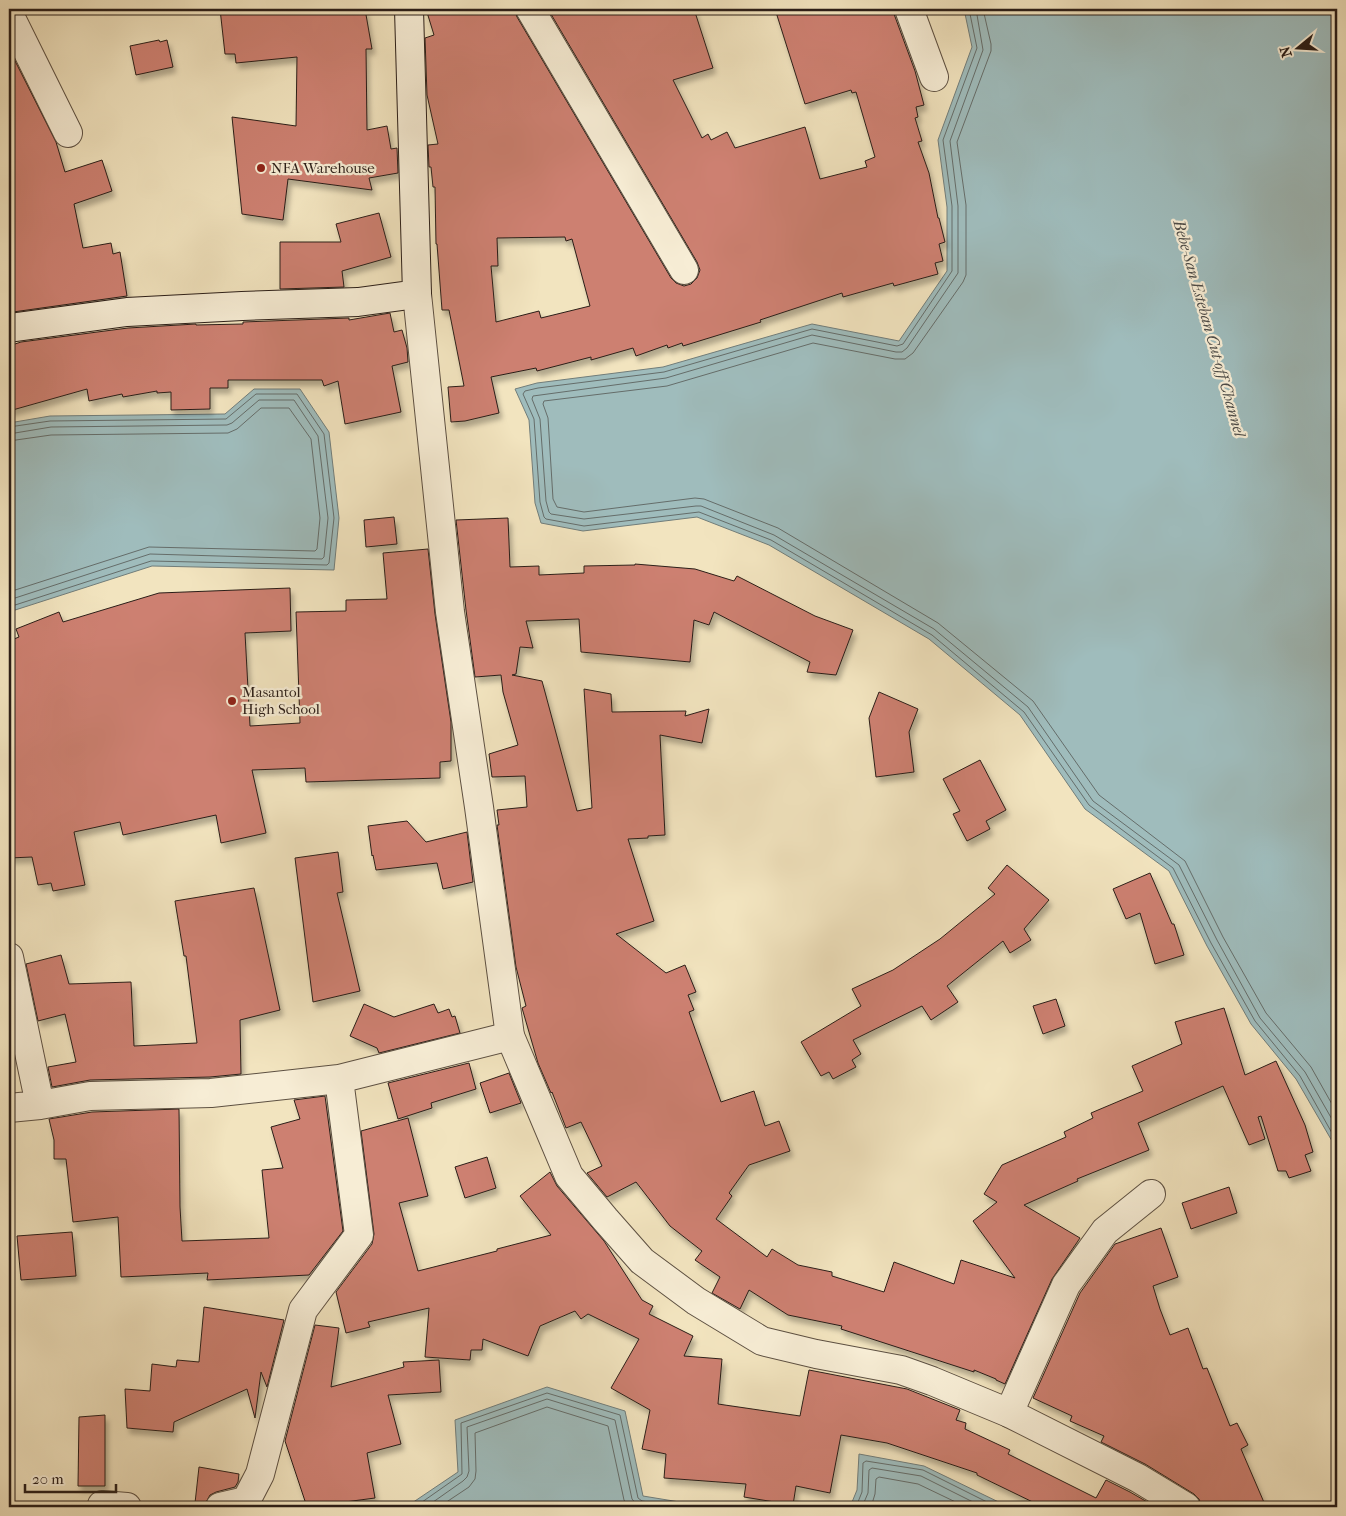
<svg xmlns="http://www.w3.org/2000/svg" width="1346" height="1516" font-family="'IM FELL French Canon',serif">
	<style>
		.water { fill: #9fbcbc; stroke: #717d7a }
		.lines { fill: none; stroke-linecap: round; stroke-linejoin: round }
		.shore { stroke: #656d6a; stroke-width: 1 }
		.building { fill: #cd8071; stroke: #2b1e18; fill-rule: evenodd; filter: url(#shadow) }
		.minor-casing { stroke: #5d5042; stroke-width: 30 }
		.tertiary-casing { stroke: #5d5042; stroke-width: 30 }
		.secondary-casing { stroke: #2b1e18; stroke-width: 30 }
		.minor { stroke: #f7edd5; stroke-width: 28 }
		.tertiary { stroke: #f7edd5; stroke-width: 28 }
		.secondary { stroke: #f7edd5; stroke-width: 28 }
		.poi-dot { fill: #8f2418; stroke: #f7edd5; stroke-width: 2 }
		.labels { text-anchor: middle; stroke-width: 4.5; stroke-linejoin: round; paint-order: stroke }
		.poi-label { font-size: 15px; fill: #2b1e18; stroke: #f7edd5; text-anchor: start }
		.water-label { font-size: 16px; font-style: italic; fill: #4e4d49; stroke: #f7edd5 }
	</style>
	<defs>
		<filter id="shadow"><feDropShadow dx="3" dy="5.5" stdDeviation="2.5" flood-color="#0004"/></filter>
	</defs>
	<rect width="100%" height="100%" fill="#f2e4bf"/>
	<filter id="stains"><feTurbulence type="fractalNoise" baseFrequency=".004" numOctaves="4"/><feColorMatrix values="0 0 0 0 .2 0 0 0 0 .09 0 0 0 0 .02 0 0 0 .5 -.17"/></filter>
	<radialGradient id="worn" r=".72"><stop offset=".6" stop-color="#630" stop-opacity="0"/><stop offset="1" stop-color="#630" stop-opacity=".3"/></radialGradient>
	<path class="water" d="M964 9H1337V1159L1332 1141 1296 1079 1251 1024 1207 946 1169 871 1085 809 1020 715 929 639 769 545 697 517 583 531 541 523 535 503 529 420 515 389 537 383 663 367 812 324 899 341 947 271V207L938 140 972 47Z
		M254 389H300L329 432 339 518 334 570 152 566 9 612V423L50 416 225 414Z
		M547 1387 625 1411 643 1496 710 1507H406L458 1472 455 1420Z
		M859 1454 924 1466 1009 1507H850L857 1490Z"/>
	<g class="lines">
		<path class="shore" d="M969 9 977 48 943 140 952 206V271L903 344 897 346 812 329 664 372 538 388 525 391 523 394 534 419 540 502 544 517 546 519 584 526 699 512 771 540 932 635 1024 712 1089 805 1173 868 1211 943 1255 1021 1300 1076 1337 1142
			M976 9 983 50 950 141 958 206V273L907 348 902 352H896L812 335 666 378 533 396 532 399 540 419 546 501 549 512 551 514 584 519 696 506H701L774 535 934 629 1028 707 1093 801 1179 865 1217 940 1260 1018 1305 1072 1337 1128
			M983 9 991 44V51L957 142 966 205V275L963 282 913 353 905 359H895L813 343 667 386 544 401 543 404 548 418 553 499 557 507 584 512 695 498 704 499 778 528 938 623 1033 701 1099 795 1185 861 1223 937 1266 1013 1311 1067 1337 1113
			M9 427 50 421 226 419 256 394H297L324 434 334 518 329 563 327 565 151 561 9 607
			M9 434 51 427 227 425 232 423 259 400H294L318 436 328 518 324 557 322 559 150 554 9 600
			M9 441 51 435 228 433 237 429 261 408H289L311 439 320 518 317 549 315 551 149 547 9 592
			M415 1507 462 1474 461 1423 547 1393 620 1415 638 1498 642 1501 680 1507
			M426 1507 463 1481 467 1477 469 1471 467 1427 547 1399 615 1420 632 1499 637 1505 644 1507
			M439 1507 469 1487 475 1479 476 1471 475 1433 547 1407 608 1426 624 1500 628 1507
			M856 1507 862 1492 863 1463 866 1461 923 1470 997 1507
			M862 1507 868 1493 869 1470 872 1468 921 1476 983 1507
			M871 1507 875 1494 876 1479 879 1477 918 1484 966 1507"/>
	</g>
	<path class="building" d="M220 9H365L372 49H366L367 130 387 126 391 149 397 148 398 173 369 178 372 190 288 179 283 220 242 214 232 117 296 126 297 57 236 63 235 54H225Z
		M426 9H514L517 17 671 278 676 283 684 286 691 284 697 278 700 270 697 262 548 9H694L713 68 673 80 702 138 708 134 711 140 727 132 735 148 805 127 820 179 867 167 865 161 875 157 856 92 852 93 851 90 805 104 775 9H894V14L915 71 924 105 916 107 918 117 915 118 922 141 918 142 929 173 938 218H939L945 242 939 244 943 261 935 263 938 274 894 286 893 283 843 297 842 293 760 320 761 322 683 346 682 343 668 348 667 345 636 356 633 348 591 360V357L537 371 536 368 491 377 499 413 465 421 451 422 448 387 464 386 449 310H442L437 244H436L435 187H433L431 167H429L428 145 438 144 427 95 425 38 434 35ZM565 237 566 241 572 239 590 306 541 318 539 311 496 322 491 266H498L497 238Z
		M159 40 160 42 167 40 173 67 136 75 130 46Z
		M9 49 56 142 65 172 102 160 112 191 74 204 83 248 111 243 113 254 120 252 127 296 13 312 9 295Z
		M379 213 391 257 342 271 344 287 280 289V242H341L336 224Z
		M390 313 394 332 402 330 407 348 408 362 392 366 401 412 345 424 338 381 324 386 322 380H228V388H210V409L171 410V392L157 393V391L123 397 122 394 89 401 87 389 9 411V346L21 342 128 328 196 324V325L243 324V322L349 318V320Z
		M394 517 397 544 366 547 364 520Z
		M508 518 510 567 539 566V575L584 573V566L635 565V564L695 569 734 581 737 576 815 616 853 630 836 675 807 672 810 662 714 612 709 625 694 620 690 662 581 652 579 619 526 621 533 648 520 647 516 674 512 675 542 681 577 811 592 808 584 689 611 694 612 712 686 711 685 716 709 709 702 743 660 735 665 835 648 836V838L628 839 654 921 616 934 666 973 685 965 696 992 688 995 694 1010 689 1012 721 1102 754 1091 765 1126 779 1121 790 1151 749 1165 729 1193 732 1196 716 1219 767 1257 772 1249 798 1265 832 1272V1276L884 1292 894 1262 954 1284 961 1260 1015 1278 973 1221 997 1202 984 1194 1002 1165 1066 1137 1064 1132 1093 1118 1091 1113 1143 1091 1132 1066 1182 1044 1175 1022 1224 1008 1245 1075 1276 1061 1305 1125 1313 1152 1305 1155 1311 1171 1289 1178 1286 1171H1278L1261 1116 1258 1117 1265 1139 1249 1145 1223 1086 1138 1123 1149 1150 1077 1179 1078 1181 1024 1205 1080 1238 1052 1279 1005 1384 996 1380V1379L974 1370V1372L841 1329 842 1326 788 1315 749 1290 740 1309 712 1293 720 1277 695 1260 702 1251 670 1226 636 1182 607 1197 587 1173 602 1166 581 1122 566 1128 552 1092 551 1093 538 1063 522 1008 526 1006 516 967 497 825H499L497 810 527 807 525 776 492 777 489 754 518 745 503 692 501 675 475 677 466 610 456 520Z
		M428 549 435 614 451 722V761L440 762V778L306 782 305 768 252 770 266 833 221 843 216 815 123 835 120 822 74 832 85 885 53 891 51 883 38 885 32 857 9 858V641L19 637 16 629 59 612 63 622 159 593 290 588 291 631 245 633 250 726 300 723 296 612 346 611V600L387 599 383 553Z
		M879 692 918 709 909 732 914 772 876 777 869 718Z
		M980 760 1006 810 986 821 990 829 967 841 953 814 960 811 943 779Z
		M407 821 426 842 467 832 473 882 443 889 437 863 376 870 373 855 372 856 368 826Z
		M338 852 343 892 337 893 360 991 313 1002 295 858Z
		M1007 865 1049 900 1024 929 1031 940 1010 953 1003 941 947 986 958 1002 931 1020 922 1006 853 1040 861 1054 852 1060 856 1067 833 1079 829 1072 821 1076 801 1042 861 1006 852 989 893 970 940 939 995 894 988 888Z
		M1150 873 1172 924H1174L1184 955 1155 964 1140 913 1126 919 1113 889Z
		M254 888 280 1010 240 1020 241 1074 210 1077 90 1080 52 1087 48 1067 76 1062 65 1014 38 1021 26 964 61 955 69 984 131 982 134 1046 197 1043 186 956H184L175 901Z
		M1056 999 1065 1026 1043 1034 1033 1006Z
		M364 1004 394 1017 434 1004 438 1013 449 1009 452 1017 455 1016 460 1033 379 1053 377 1048 350 1036Z
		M469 1063 476 1089 431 1103 432 1108 398 1119 388 1083Z
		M509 1073 521 1103 490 1113 480 1083Z
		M325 1096 343 1231 309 1275 207 1280 208 1273 121 1277 118 1217 73 1222 66 1159H54V1140L49 1119 92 1112 179 1109 180 1207 182 1241 269 1238 262 1170 283 1168 271 1127 300 1119 294 1100Z
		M408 1118 428 1196 399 1203 418 1271 497 1251V1249L551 1235 520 1196 550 1172 557 1186 604 1241 642 1300 653 1306 649 1314 693 1336 684 1356 722 1359 718 1404 800 1416 809 1370 907 1389 960 1410 956 1420 966 1423 965 1429 1010 1450 1008 1454 1096 1498 1106 1480 1130 1492 1156 1507H1043L977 1475V1473L887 1443 841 1435 830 1493 796 1486 793 1505 744 1497 746 1484 664 1478 666 1454 642 1449 650 1410 611 1388 639 1339 588 1314 581 1319 575 1311 540 1326 528 1356 483 1339 482 1350H471L470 1360 425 1357 429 1308 368 1322 370 1327 346 1333 336 1292 372 1244 374 1234 361 1131Z
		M487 1157 496 1188 465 1198 455 1167Z
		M1229 1187 1237 1213 1191 1229 1182 1203Z
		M1161 1228 1178 1277 1153 1286 1160 1309 1170 1335 1188 1328 1203 1369 1207 1368 1230 1426 1237 1423 1248 1445 1241 1449 1266 1507H1202L1199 1499 1194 1494 1145 1464 1101 1442 1104 1436 1070 1421 1072 1416 1033 1398 1080 1293 1115 1244Z
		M72 1232 76 1276 21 1280 17 1236Z
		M204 1307 284 1320 267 1387 261 1372 255 1418 247 1389 174 1422 173 1432 127 1428 125 1389 150 1391 152 1364 176 1367 177 1360 199 1362Z
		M315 1325 339 1328 331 1387 404 1367 403 1362 439 1360 441 1392 388 1395 401 1444 367 1453 375 1498 307 1507 285 1441Z
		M105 1415V1486H78L79 1417Z
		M199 1467 239 1474 238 1482 235 1487 216 1492 210 1495 205 1504 195 1503Z"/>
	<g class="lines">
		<g class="minor-casing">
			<path id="minor" d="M530 9 684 270
				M909 9 934 77
				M9 14 68 133
				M9 957 40 1105
				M9 1108 40 1105 90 1096 211 1093 339 1079 510 1036
				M1009 1413 1066 1285 1105 1231 1151 1194
				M102 1505 127 1507
				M220 1507 246 1501 260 1474 303 1310 359 1235 339 1079"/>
		</g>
		<g class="tertiary-casing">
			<path id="tertiary" d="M417 294 450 612 479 807 510 1036 569 1176 605 1219 642 1261 696 1301 762 1341 816 1354 901 1370 932 1381 1009 1413 1138 1478 1186 1507"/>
		</g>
		<g class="secondary-casing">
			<path id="secondary" d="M9 328 127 312 242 306 358 302 417 294 409 9"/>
		</g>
		<use href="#minor" class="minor"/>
		<use href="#tertiary" class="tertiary"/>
		<use href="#secondary" class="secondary"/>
	</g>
	<g class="poi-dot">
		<circle cx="261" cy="168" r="5"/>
		<circle cx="232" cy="701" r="5"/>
	</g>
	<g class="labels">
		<g class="poi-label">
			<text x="271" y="173">NFA Warehouse</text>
			<text x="242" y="697">Masantol<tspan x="242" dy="17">High School</tspan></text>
		</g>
		<g class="water-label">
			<text transform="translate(1210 328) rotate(74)" y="6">Bebe-San Esteban Cut-off Channel</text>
		</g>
	</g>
	<rect width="1346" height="1516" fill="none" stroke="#f2e4bf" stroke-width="30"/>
	<rect x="10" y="10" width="1326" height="1496" fill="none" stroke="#2b1e18" stroke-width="2.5"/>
	<rect x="15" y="15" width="1316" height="1486" fill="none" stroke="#2b1e18"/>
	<g transform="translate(1298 48) rotate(252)" stroke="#f7edd5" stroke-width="4" paint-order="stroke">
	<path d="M0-4L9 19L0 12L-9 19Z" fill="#2b1e18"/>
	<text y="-8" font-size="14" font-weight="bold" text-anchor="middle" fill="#2b1e18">N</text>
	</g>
	<path d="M25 1484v8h91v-8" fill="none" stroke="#2b1e18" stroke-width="2.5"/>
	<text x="32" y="1484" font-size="15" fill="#2b1e18" stroke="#f7edd5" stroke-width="4" paint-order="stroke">20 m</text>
	<rect width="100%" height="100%" filter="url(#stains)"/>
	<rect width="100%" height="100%" fill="url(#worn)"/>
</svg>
